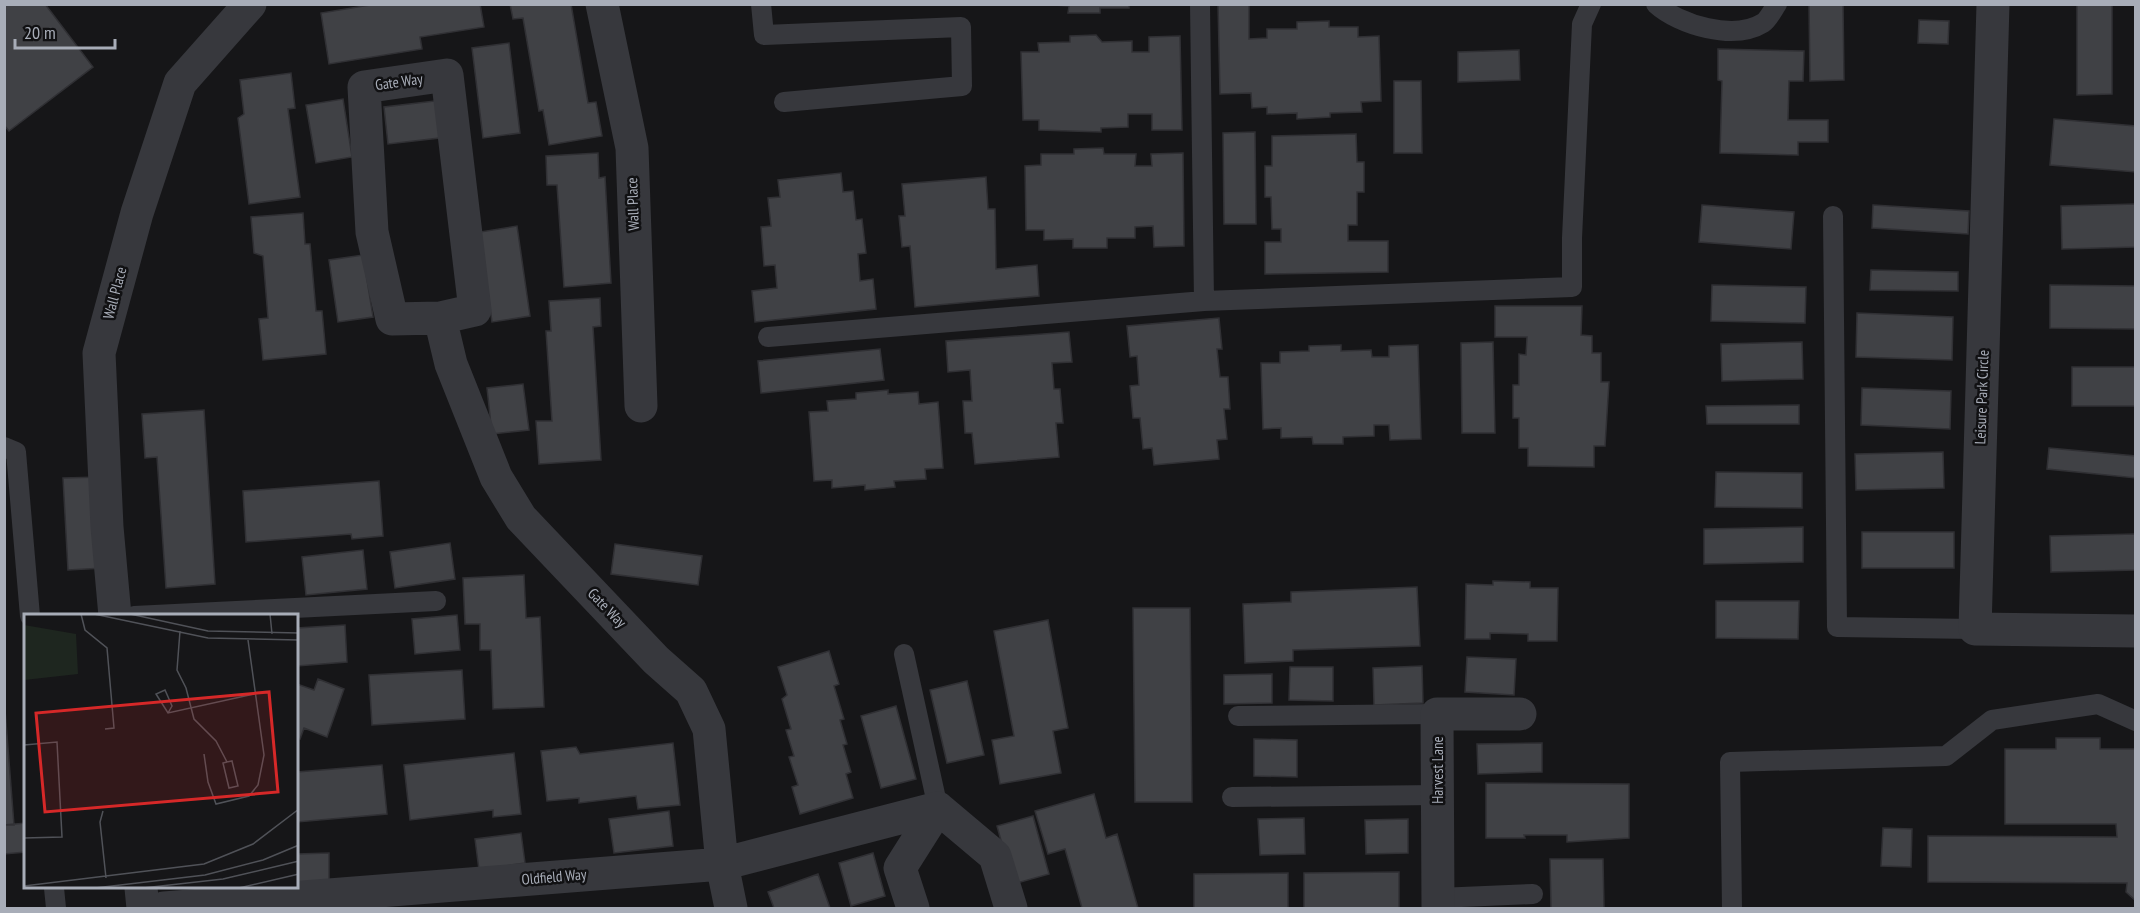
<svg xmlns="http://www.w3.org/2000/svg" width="2140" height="913" font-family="'PT Sans Narrow',sans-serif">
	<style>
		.building { fill: #404145; stroke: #303034; stroke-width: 1.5 }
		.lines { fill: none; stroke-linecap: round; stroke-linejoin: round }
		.lane { stroke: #37383d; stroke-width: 20 }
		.street { stroke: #37383d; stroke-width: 33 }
		.labels { text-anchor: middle; stroke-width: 5; stroke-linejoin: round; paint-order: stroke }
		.street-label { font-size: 15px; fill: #a8adb8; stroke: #111113 }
		.inset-road { fill: none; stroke: #505258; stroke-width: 1.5 }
		.view { fill: #d62828; fill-opacity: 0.15; stroke: #d62828; stroke-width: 3 }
		.inset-edge { fill: none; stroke: #a8adb8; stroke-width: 3 }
	</style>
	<rect width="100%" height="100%" fill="#161618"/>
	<path class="building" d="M4 4H45L93 67 9 131 4 125Z
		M376 4H480L484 27 420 37 422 49 329 64 321 13Z
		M510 4H571L588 103 596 102 602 136 549 145 543 110 539 111 523 18 513 19Z
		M1038 4H1129V8H1100V13H1068L1069 6Z
		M1218 4H1249V39L1267 38V29H1297V22L1329 21V27H1358V37L1379 36 1381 101 1361 102 1362 112 1330 113V117L1297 119V113L1267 114V107L1252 108 1251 93 1220 94Z
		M1809 4H1843L1844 80 1810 81Z
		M2077 4H2112V94L2077 95Z
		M1919 20 1949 21 1948 44 1918 43Z
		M1096 35 1102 42 1132 41V52H1149V37L1180 36 1182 130H1152V114H1128V127L1101 128V132L1039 130V120H1023L1021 52H1039L1038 43 1070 42V36Z
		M509 43 520 133 483 138 472 48Z
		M1718 49 1804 51 1803 81H1789L1788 120H1828V142H1798V155L1720 153 1722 81 1718 80Z
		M1519 50 1520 80 1458 82V52Z
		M291 73 295 108 288 109 300 197 249 204 238 118 244 114 240 80Z
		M1394 81H1421L1422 153H1394Z
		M343 99 352 157 316 163 306 105Z
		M443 100 448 137 388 144 384 107Z
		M2054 119 2136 126V172L2050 165Z
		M1255 132 1256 224H1224L1223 133Z
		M1356 134 1357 162H1364V192H1357V225H1348V241H1388V272L1265 274V242H1281V229H1272L1271 197H1265V166H1272V136Z
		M1103 148 1104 154H1136L1135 166H1152L1151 154 1183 153 1184 246 1154 247 1153 226 1135 227V238H1107V248H1073V239L1044 240V230H1026L1025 166 1041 165V154H1074V149Z
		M598 153 599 178 605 177 611 283 564 287 557 185H547L546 156Z
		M841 173 843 192 853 191 856 220 862 219 866 253 858 254 860 281 873 279 876 309 755 322 752 291 777 288 775 265 764 266 761 227 771 226 768 198 780 197 778 180Z
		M986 177 988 209H995L996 269 1037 265 1039 296 915 307 910 246 902 247 899 216H905L902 184Z
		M2136 204V247L2062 249 2061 206Z
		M1702 205 1794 212 1791 249 1699 242Z
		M1873 205 1969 211 1968 234 1872 228Z
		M303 213 305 244H310L316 311H322L326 354 263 360 259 319 268 318 263 256 254 253 251 217Z
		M517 226 530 316 492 322 480 232Z
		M363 255 373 317 338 322 329 260Z
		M1871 270 1958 272V291L1870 290Z
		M1712 285 1806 287 1805 323 1711 321Z
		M2050 285 2136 286V329L2050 328Z
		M600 298 601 326 593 327 601 460 539 464 536 421H552L546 331H551L549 301Z
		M1495 306H1582L1581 335 1592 336V353H1601V382H1609L1605 446H1594V467L1528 466V448H1519V418H1513V385H1519V354L1526 355 1527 337H1495Z
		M1857 313 1953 317 1952 360 1856 357Z
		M1219 318 1222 349H1217L1220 377H1228L1230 409H1224L1227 439 1217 440 1219 459 1154 465 1152 448 1143 449 1140 418H1133L1130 386 1139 385 1137 356 1130 357 1127 326Z
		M1069 332 1072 362 1052 363 1054 389H1060L1063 423H1056L1059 457 975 464 972 433H965L963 401H972L970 370 948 372 946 341Z
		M1493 342 1495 433H1462L1461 343Z
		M1802 342 1803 379 1722 381 1721 344Z
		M1341 345V351L1371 350 1372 357H1389V346L1418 345 1421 439 1390 440 1389 425H1374V436L1343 437V444H1313L1312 437 1281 438V428L1263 429 1261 363H1280V352L1309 351V346Z
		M880 349 884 380 761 393 758 361Z
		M2072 367H2136V406H2072Z
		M523 384 529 430 492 434 487 388Z
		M1862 388 1951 391 1950 429 1861 425Z
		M888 390V394L918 392 919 404 938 402 943 468 925 469 926 479 894 481 895 487 865 490V485L832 488V480L814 481 809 412 828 411 827 401 856 399V393Z
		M1799 405V424H1707L1706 406Z
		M204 410 215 584 166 588 157 457 145 458 142 414Z
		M2049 448 2136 456V478L2047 469Z
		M1943 452 1944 488 1856 490 1855 454Z
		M1716 472 1802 473V508L1715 507Z
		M100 477 104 568 68 570 63 478Z
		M379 481 383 536 352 539 351 534 246 542 243 491Z
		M1803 527V562L1704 564V529Z
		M1862 532H1954V568H1862Z
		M2136 534V570L2051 572 2050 536Z
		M450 543 455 579 395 588 390 552Z
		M615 544 702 556 698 585 611 574Z
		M363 550 367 589 306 595 302 557Z
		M524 575 526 618 540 617 544 707 493 709 491 650H480V624H465L463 578Z
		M1493 581 1530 582V588H1558L1557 641H1528V634L1490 633V639H1465L1466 584 1493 585Z
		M1417 587 1420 646 1293 650V661L1245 663 1243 604 1291 602V592Z
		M1716 601H1799L1798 639 1716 638Z
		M1133 608H1190L1192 802H1135Z
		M457 615 460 650 415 654 412 619Z
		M1048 620 1068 728 1053 731 1061 773 1000 784 992 740 1014 736 994 631Z
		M345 625 347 662 297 666V628Z
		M829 651 839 684 834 686 844 719 840 720 847 744 843 745 851 772 846 774 853 798 800 814 792 787 798 785 789 757 794 756 786 730 791 729 782 699 787 695 778 667Z
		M1467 657 1516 659 1514 695 1465 692Z
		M1422 666 1423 703 1374 705 1373 668Z
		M1290 667H1333V701L1289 700Z
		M462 670 465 719 372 725 369 675Z
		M1272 674V703L1224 704V675Z
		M318 679 344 689 327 737 304 728 300 739 297 738V684L314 690Z
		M967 681 984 755 947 763 930 690Z
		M4 697 14 825H4Z
		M896 706 916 779 881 788 861 716Z
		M2056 738H2100V749H2136V901L2126 892 2127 883 1928 882V836L2117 837 2116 824H2005V749H2056Z
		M1254 739 1297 740V777L1254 776Z
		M673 743 680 805 638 809 636 796 579 803V798L547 801 541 751 576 747 580 754Z
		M1542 743V772L1478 774 1477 744Z
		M514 753 521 814 493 817V810L410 820 404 765Z
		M382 765 387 814 297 822V772Z
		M1486 783 1629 784V838L1567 842V835H1524L1525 838H1486Z
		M1094 794 1106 838 1117 834 1138 908H1082L1065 849 1048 854 1035 811Z
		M669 811 673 846 614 853 609 819Z
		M1033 816 1049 874 1013 884 997 826Z
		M1304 818 1305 854 1260 855 1258 819Z
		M1408 819V853L1366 854 1365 820Z
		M26 823V852L4 854V825Z
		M1883 828 1912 829 1911 867 1881 866Z
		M521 833 525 863 479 870 475 839Z
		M329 853V887L297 888V854Z
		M873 853 885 896 851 906 839 863Z
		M1550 859H1603L1604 908H1551Z
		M1399 872V908H1304V873Z
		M1288 873V908H1194V874Z
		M818 874 830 908H774L768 892Z"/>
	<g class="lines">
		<path class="lane" d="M761 4 764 35 961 27 962 86 784 102
			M1200 4 1204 301 1572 287V238L1582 24 1591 4
			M1656 4C1679 25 1734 41 1763 23 1768 20 1773 10 1777 4
			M1833 216 1837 627 1975 629
			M768 337 1204 301
			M4 447 16 452 30 616
			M134 616 436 601
			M904 654 938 808
			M1238 716 1437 714
			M1232 797 1438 795
			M54 888 56 908
			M1438 898 1533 894
			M1732 908 1730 762 1946 756 1992 720 2098 704 2136 721"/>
		<path class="street" d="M602 4 632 148 641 406
			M1993 4 1975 629 2136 631
			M447 75 475 310 440 318 392 319 372 232 364 87Z
			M440 318 451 364 496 477 521 518 656 660 691 691 709 729 722 864 731 908
			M115 616 107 527 99 353 137 213 180 83 250 4
			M938 808 995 856 1011 908
			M141 888 143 908
			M164 908 722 864 938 808
			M913 908 900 868 938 808
			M1438 908 1437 714H1520"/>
	</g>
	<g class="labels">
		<g class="street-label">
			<text transform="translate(399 82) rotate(-8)" y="5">Gate Way</text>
			<text transform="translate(633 204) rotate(-92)" y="5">Wall Place</text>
			<text transform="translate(115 293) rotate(-75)" y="5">Wall Place</text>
			<text transform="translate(1982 397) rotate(-88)" y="5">Leisure Park Circle</text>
			<text transform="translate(607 608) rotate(46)" y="5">Gate Way</text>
			<text transform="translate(1438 770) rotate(-90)" y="5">Harvest Lane</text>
			<text transform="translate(554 877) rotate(-5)" y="5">Oldfield Way</text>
		</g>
	</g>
	<g transform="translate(24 614)">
		<rect width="274" height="274" fill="#161618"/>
		<path d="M0 11 52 20 54 60 0 66Z" fill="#1e261f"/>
		<path class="inset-road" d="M57 0 61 16 83 34 90 114 81 115M70 0 184 24 275 26M106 0 184 17 275 19M246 0 248 20M156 17 153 56 162 74 170 105 192 127 203 148 208 147 214 172 205 174 199 149 203 148M144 99 148 92 141 76 132 80 144 99 230 80M0 131 33 128 38 223 0 224M180 140 184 168 192 190 225 182 234 171 240 141 224 26M79 197 76 208 82 264M0 272 180 250 229 230 275 195M71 274 181 261 239 246 275 231M119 274 199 265 275 247M215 274 275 260"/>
		<path class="view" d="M245 78 254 178 21 198 12 99Z"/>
		<rect width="274" height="274" class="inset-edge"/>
	</g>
	<rect width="2140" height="913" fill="none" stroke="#a8adb8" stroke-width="12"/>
	<path d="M15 39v9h100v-9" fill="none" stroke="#a8adb8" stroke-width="3"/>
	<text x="24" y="39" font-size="18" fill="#a8adb8" stroke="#111113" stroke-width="4.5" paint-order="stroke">20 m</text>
</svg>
